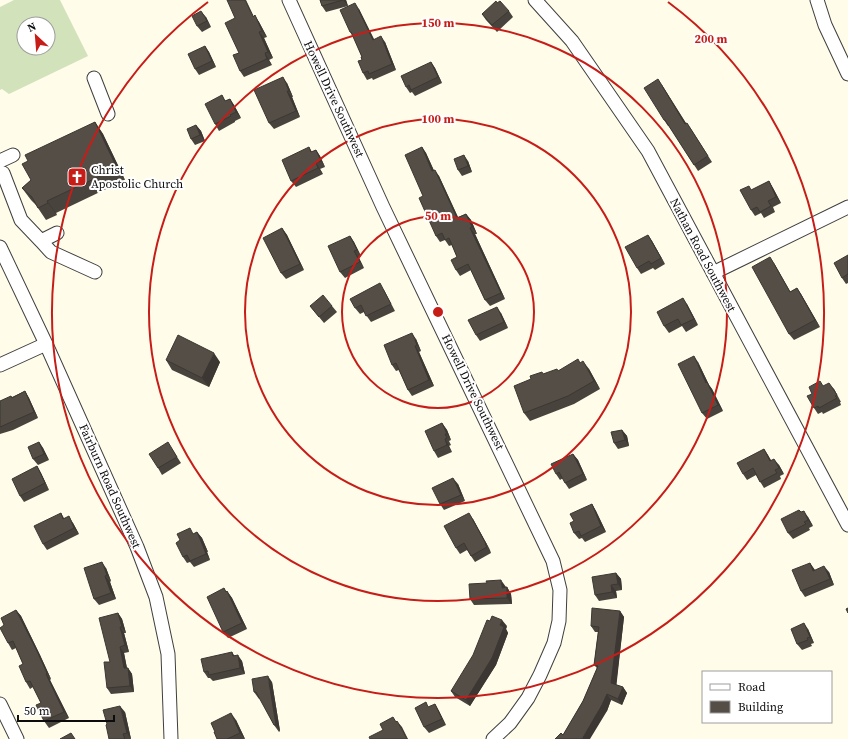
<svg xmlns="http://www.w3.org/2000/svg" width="848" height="739" font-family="'Source Serif 4',serif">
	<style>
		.cemetery { fill: #d2e2ba; fill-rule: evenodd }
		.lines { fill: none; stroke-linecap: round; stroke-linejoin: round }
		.minor-casing { stroke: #3f3f3f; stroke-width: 15 }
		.minor { stroke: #fff; stroke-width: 13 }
		.wall { fill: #49433d }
		.shaded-wall { fill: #3c3732 }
		.building { fill: #554e47; stroke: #3c3732 }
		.ring { fill: none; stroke: #c71d18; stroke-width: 2 }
		.labels { text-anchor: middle; stroke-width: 4; stroke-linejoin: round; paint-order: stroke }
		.street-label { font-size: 12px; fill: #0c0c0c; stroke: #fff }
		.poi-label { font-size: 12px; fill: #0c0c0c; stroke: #fff; text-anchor: start }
		.centre { fill: #c71d18; stroke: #fff; stroke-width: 2 }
		.ring-label { font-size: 12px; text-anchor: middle; font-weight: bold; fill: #c71d18; stroke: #fff; stroke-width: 4; stroke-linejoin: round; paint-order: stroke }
	</style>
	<rect width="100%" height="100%" fill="#fffcea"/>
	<path class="cemetery" d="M14 0H60L88 56 9 94 2 89 0 90V7ZM24 24H48V48H24Z"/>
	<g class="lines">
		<g class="minor-casing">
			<path id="minor" d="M289 0 383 207 553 561 560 590 559 621 554 643 540 675 528 698 510 723 493 739
				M535 0 572 41 648 151 848 525
				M817 0 825 25 848 74
				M94 78 108 114
				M0 161 13 155
				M3 173 21 220 41 241 51 252 95 272
				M41 241 57 233
				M0 247 46 344 137 547 156 597 168 654 171 739
				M713 273 848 207
				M0 365 46 344
				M0 704 17 739"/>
		</g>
		<use href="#minor" class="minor"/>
	</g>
	<path class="wall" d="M320 0H346L348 6 326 12 322 6Z
		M359 9 374 39 385 42 396 70 373 80 372 78 367 80 363 73 362 60V57L353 36 350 32Z
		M509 11 513 17 497 32 486 20 482 14Z
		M254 16 259 22 267 37 264 38 273 58 269 60 272 65 244 77 240 71Z
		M206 17 211 27 202 32 197 26Z
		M205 46 209 52 216 67 199 75 195 69Z
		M431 62 435 68 442 83 415 96 412 92 410 93 406 87Z
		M287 83 293 97H292L300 117 274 129 269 123Z
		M662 85 686 123 691 129 712 162 698 171 669 126H668L664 120Z
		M222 95 225 101 230 99 234 105 241 118 235 121V122L219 131 215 124Z
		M95 122 103 134 125 180 56 213 57 215 46 220 36 205 31 200 22 188 31 180 28 161Z
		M196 125 201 131 205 141 195 145 191 139Z
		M309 147 312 152 316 150 320 156 325 167 320 169 323 174 296 187 291 181Z
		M422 147 426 153 434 171 439 176 458 217 466 214 471 220 477 234H475L505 299 490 306 485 300 471 270 460 276 456 270 457 257 452 245 449 246 445 240 440 242 436 236 423 196Z
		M468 161 472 172 462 176 458 170Z
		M769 181 773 188 781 203 773 207 775 212 764 218 761 213 755 216 751 210 752 190Z
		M282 228 287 235 304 270 286 279 281 273Z
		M648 235 652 241 665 264 655 270 653 268 641 274 637 268Z
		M350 236 354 242 361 256 359 258 364 268 345 278 340 272Z
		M848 255V283L846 284 842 278Z
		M774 263 790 292 797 288 801 294 820 327 794 340 789 334Z
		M384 290 395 311 371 322 364 312 360 314 355 308Z
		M687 304 698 325 686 332 682 326 669 333 664 326Z
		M310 306H332L337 312 324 323Z
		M501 313 508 328 480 341 476 335Z
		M416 339 421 351 419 352 434 386 412 396 408 390 399 370 396 371 392 365Z
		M166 360 220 362 209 387 172 370Z
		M698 362 709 385 712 389 723 411 707 419 702 413Z
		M580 363 589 369 600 389 574 404 530 421 524 413 543 374 558 371Z
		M824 386 834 389 841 402H840L841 405 823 414 822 412 818 414 814 408 812 394Z
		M25 391 29 398 38 418 13 430 0 434V401L12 397Z
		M442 423 447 430 451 440 449 441 451 445 449 446 452 452 438 458 434 451Z
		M622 430 627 436 629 446 618 449 614 443Z
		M39 442 43 448 49 460 38 465 33 459Z
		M172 449 181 463 162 475 158 468Z
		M764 449 771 460 779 465 784 474 780 476 781 479 764 488 756 475 747 480 743 474Z
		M573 454 578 460 587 480 569 489 565 483 563 478 560 480 556 474Z
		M37 466 41 473 49 490 24 502 20 496Z
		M458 484 465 501 444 510 440 504Z
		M592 504 596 511 606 532 585 542 582 538 579 539 574 533V521Z
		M799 510 801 512 808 517 813 526 809 528 810 530 793 539 788 533Z
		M61 513 64 518 73 523 79 534 47 550 43 544Z
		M473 519 490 550 491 553 475 562 467 550 460 554 456 548Z
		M197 532 202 538 208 552H207L210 560 194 567 190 562 187 563 183 557 194 534Z
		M810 563 815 570 829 572 834 585 805 597 801 591Z
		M106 568 111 581 110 582 116 599 99 605 94 599Z
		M616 573 621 579 622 590 616 591 617 598 599 601 595 595Z
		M506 587H507L511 594 512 604 474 605 470 599Z
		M224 588 226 592 227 591 232 598 247 629 228 638 223 632Z
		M16 610 21 616 40 655 51 679 50 680 69 718 49 728 44 721 41 703 33 687 30 689 26 682 23 664 16 648 12 650 8 643 4 625Z
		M620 611 624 617 616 685 623 687 627 693 622 705 611 700 607 711 563 735 583 701 597 668 594 665 598 632H595L591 626Z
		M118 613 122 619 126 633H124L129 652 124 653 127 668H128L132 674 134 692 111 694 107 688Z
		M507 626 506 629 508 633 496 665 470 706 455 697 451 691Z
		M808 629 814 643 811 644 812 646 802 650 797 644Z
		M232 652 234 655 242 661 245 674 213 681 210 678H208L204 672Z
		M272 682 280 731 279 732 274 725 260 698 259 699 254 692Z
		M435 704 439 711 446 725 429 733 424 727Z
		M125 712 131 739H109Z
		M236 720 245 739H217Z"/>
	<path class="shaded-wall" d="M245 0H246L257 23 253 17Z
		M343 0H346L348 6Z
		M355 3 359 9 377 46 373 40Z
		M201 11 206 17 211 27 207 21Z
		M255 15 259 22 267 37 262 31Z
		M259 32 264 38 273 58 268 52Z
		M381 36 385 42 396 70 392 64Z
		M205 46 209 52 216 67 212 61Z
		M265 53 269 60 272 65 267 59Z
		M431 62 435 68 442 83 438 77Z
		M283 77 287 83 293 97 289 91Z
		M658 79 662 85 690 130 685 124Z
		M287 91 292 97 300 117 296 111Z
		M230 99 234 105 241 118 236 112Z
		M95 122 103 134 125 180 117 168Z
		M196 125 201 131 205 141 200 135Z
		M422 147 426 153 437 177 432 171Z
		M316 150 320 156 325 167 321 161Z
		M464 155 468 161 472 172 468 166Z
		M316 163 320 169 323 174 318 168Z
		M435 170 439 176 461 224 457 218Z
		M769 181 773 188 781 203 776 197Z
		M47 201 56 213 57 215 48 203Z
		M466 214 471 220 477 234 472 227Z
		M282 228 287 235 304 270 300 264Z
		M470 228 475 234 505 299 501 293Z
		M648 235 652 241 665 264 661 258Z
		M350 236 354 242 361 256 357 250Z
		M354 251 359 258 364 268 360 262Z
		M770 257 774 263 794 298 790 292Z
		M797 288 801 294 820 327 815 320Z
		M683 298 687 304 698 325 694 319Z
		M497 307 501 313 508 328 504 322Z
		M412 333 416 339 421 351 417 345Z
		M415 346 419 352 434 386 429 380Z
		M214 353 220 362 209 387 202 378Z
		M694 356 698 362 709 385 712 389 723 411 718 405 706 383Z
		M583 361 589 369 600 389 594 381Z
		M829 383 834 389 841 402 837 395Z
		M25 391 29 398 38 418 34 412Z
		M442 423 447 430 451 440 447 434Z
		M622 430 627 436 629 446 625 440Z
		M445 439 449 446 452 452 447 445Z
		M39 442 43 448 49 460 44 454Z
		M764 449 768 455 774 467 770 461Z
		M573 454 578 460 587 480 583 474Z
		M774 459 779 465 784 474 779 468Z
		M37 466 41 473 49 490 45 483Z
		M453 478 458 484 465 501 461 495Z
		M592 504 596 511 606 532 601 526Z
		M804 511 808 517 813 526 808 520Z
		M469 513 473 519 490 550 486 544Z
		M69 516 73 523 79 534 74 528Z
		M197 532 202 538 208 552 203 546Z
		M203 546 207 552 210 560 206 554Z
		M102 562 106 568 111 581 107 575Z
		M810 563 814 569 818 577 813 571Z
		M824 566 829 572 834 585 830 579Z
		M616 573 621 579 622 590 618 584Z
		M105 576 110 582 116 599 111 593Z
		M501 580 506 587V594L502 588Z
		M611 585 616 591 617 598 612 592Z
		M507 587 511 594 512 604 507 598Z
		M227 591 232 598 247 629 242 623Z
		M16 610 21 616 40 655 51 679 47 673Z
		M620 611 624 617 616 689 611 683Z
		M118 613 122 619 126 633 122 627Z
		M502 620 507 626 506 629 508 633 496 665 470 706 466 700Z
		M804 623 808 629 814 643 810 637Z
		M120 627 124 633 129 652 125 645Z
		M120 647 124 653 128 674 124 668Z
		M238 655 242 661 245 674 240 668Z
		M128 668 132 674 134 692 130 686Z
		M46 674 50 680 69 718 64 712Z
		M268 676 272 682 280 731 276 725Z
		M623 687 627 693 622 705 618 699Z
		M607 694 611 700 607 711 590 739H582Z
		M435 704 439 711 446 725 442 719Z
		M120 706 125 712 131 739 127 733Z
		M231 713 236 720 245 739 240 733Z
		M397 721 402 727 408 739H407Z"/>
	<path class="building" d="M227 0H245L253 17 255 15 262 31 259 32 268 52 265 53 267 59 240 71 233 55 239 53 225 23 235 18Z
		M320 0H343L322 6Z
		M496 1 497 3 500 1 509 11 492 25 482 14Z
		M355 3 373 40 381 36 392 64 369 74 368 71 363 73 358 61 362 60 361 57H362L351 32H350L340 10Z
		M201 11 207 21 197 26 192 16Z
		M205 46 212 61 195 69 188 54Z
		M431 62 438 77 411 90 409 85 406 87 401 76Z
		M283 77 289 91H287L296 111 269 123 254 90Z
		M658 79 685 124 687 123 708 156 694 165 665 120H664L644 88Z
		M222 95 225 101 230 99 236 112 230 115 231 116 215 124 205 104Z
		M95 122 117 168 47 201 48 203 38 208 32 197 22 188 31 180 22 164 28 161 25 155Z
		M196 125 200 135 191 139 187 129Z
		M309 147 311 152 316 150 321 161 316 163 318 168 291 181 282 160Z
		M422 147 432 171 435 170 457 218 466 214 472 227 470 228 501 293 485 300 468 264 456 270 451 260 457 257 449 238 445 240 442 233 436 236 419 198 423 196 405 155Z
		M464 155 468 166 458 170 454 159Z
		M769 181 776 197 768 201 771 206 760 212 757 207 751 210 740 190 749 186 751 190Z
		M282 228 300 264 281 273 263 238Z
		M648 235 661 258 651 264 649 261 637 268 625 247Z
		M350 236 357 250 354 251 360 262 340 272 328 246Z
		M848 255V274L842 278 834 263Z
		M770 257 790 292 797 288 815 320 789 334 752 267Z
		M380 283 391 304 366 316 361 305 355 308 350 299Z
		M323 295 332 306 319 317 310 306Z
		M683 298 694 319 681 325 678 319 664 326 657 312Z
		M497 307 504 322 476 335 468 320Z
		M412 333 417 345 415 346 429 380 408 390 396 363 392 365 384 345Z
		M178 335 214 353 202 378 166 360Z
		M694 356 706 383 707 382 718 405 702 413 678 364Z
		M578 359 580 363 583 361 594 381 568 396 524 413 514 386 531 379 530 376 542 372 543 374 557 369 558 371Z
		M820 381 823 386 829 383 837 395 835 396 837 398 819 408 818 406 814 408 807 396 812 394 809 387Z
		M25 391 34 412 9 423 0 427V401L11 396 12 398Z
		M442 423 447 434H445L447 438 445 439 447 445 434 451 425 431Z
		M622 430 625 440 614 443 611 432Z
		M39 442 44 454 33 459 28 447Z
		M168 442 177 457 158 468 149 454Z
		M764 449 770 461 774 459 779 468 775 470 777 473 760 482 753 468 743 474 737 463Z
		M573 454 583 474 565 483 559 472 556 474 551 464Z
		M37 466 45 483 20 496 12 479Z
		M453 478 461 495 440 504 432 488Z
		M592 504 601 526 581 536 579 531 574 533 570 523 574 521 570 514Z
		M799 510 801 512 804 511 808 520 804 522 806 524 788 533 781 519Z
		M61 513 63 519 69 516 74 528 43 544 34 526Z
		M469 513 486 544H485L487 547 471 556 464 543 456 548 444 526Z
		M190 528 193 534 197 532 203 546 206 554 190 561 187 555 183 557 176 543 180 540 177 534Z
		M102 562 107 575 105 576 111 593 94 599 84 568Z
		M810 563 813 571 824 566 830 579 801 591 792 570Z
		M616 573 618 584 611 585 612 592 595 595 592 577Z
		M501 580 502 588 507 587V598L470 599 469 584 487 583 486 581Z
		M224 588 226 592 227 591 242 623 223 632 207 597Z
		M592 608 620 611 611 683 623 687 618 699 607 694 602 705 582 739H555L561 733 563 735 583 701 598 666 594 665 599 627 591 626Z
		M848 608V613L846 609Z
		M16 610 36 649 47 673 46 674 64 712 44 721 36 705 41 703 30 681 26 682 19 666 23 664 13 641 8 643 0 628 4 625 1 618Z
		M118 613 122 627H120L125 645 120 647 124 668H128L130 686 107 688 104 662H110L99 618Z
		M492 616 502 620 500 625 504 627 492 658 466 700 451 691 473 655 487 620 490 621Z
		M804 623 810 637 807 638 808 640 797 644 791 629Z
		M232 652 233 656 238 655 240 668 209 675 208 671 204 672 201 659Z
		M268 676 276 725H274L256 692H254L252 679Z
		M426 702 428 707 435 704 442 719 424 727 415 708Z
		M120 706 127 733 123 734 125 739H109L106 725 107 724 103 710Z
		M231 713 240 733 227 739H217L214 732H215L211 723Z
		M393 717 396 722 397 721 407 739H370L369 737 383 730 380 724Z
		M71 733 75 739H60Z"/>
	<g class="ring">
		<circle cx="438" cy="312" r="96"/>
		<circle cx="438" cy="312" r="193"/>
		<circle cx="438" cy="312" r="289"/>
		<path d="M668 2A386 386 0 1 1 208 2"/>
	</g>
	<defs>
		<g id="church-square" transform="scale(1)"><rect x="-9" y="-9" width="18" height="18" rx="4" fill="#c71d18" stroke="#fff"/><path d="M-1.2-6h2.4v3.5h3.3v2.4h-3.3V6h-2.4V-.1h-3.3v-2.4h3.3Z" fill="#fff"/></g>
	</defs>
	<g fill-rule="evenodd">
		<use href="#church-square" x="77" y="177"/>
	</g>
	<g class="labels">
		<g class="street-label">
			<text transform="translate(334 99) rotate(65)" y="4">Howell Drive Southwest</text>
			<text transform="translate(703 255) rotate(62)" y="4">Nathan Road Southwest</text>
			<text transform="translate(473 392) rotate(64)" y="4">Howell Drive Southwest</text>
			<text transform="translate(110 486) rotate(66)" y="4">Fairburn Road Southwest</text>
		</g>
		<g class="poi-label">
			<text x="91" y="174">Christ<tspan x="91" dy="14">Apostolic Church</tspan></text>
		</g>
	</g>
	<circle cx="438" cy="312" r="6" class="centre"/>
	<g class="ring-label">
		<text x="438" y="27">150 m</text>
		<text x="711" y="43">200 m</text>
		<text x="438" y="123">100 m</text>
		<text x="438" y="220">50 m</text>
	</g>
	<rect x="702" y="671" width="130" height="52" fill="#ffffff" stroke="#9e9e9e"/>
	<rect x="710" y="684" width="20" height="6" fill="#ffffff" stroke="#9e9e9e"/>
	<text x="738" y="691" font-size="12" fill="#0c0c0c">Road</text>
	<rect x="710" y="701" width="20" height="12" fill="#554e47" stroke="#9e9e9e"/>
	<text x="738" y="711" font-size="12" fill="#0c0c0c">Building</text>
	<g transform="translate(36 36) rotate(334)"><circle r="19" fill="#ffffff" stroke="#9e9e9e"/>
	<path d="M0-3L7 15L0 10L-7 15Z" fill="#c71d18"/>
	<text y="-6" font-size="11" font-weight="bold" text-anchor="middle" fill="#0c0c0c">N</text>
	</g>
	<path d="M18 715v6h96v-6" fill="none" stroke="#0c0c0c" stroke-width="2"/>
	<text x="24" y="715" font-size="12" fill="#0c0c0c" stroke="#ffffff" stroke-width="3" paint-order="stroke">50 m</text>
</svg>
